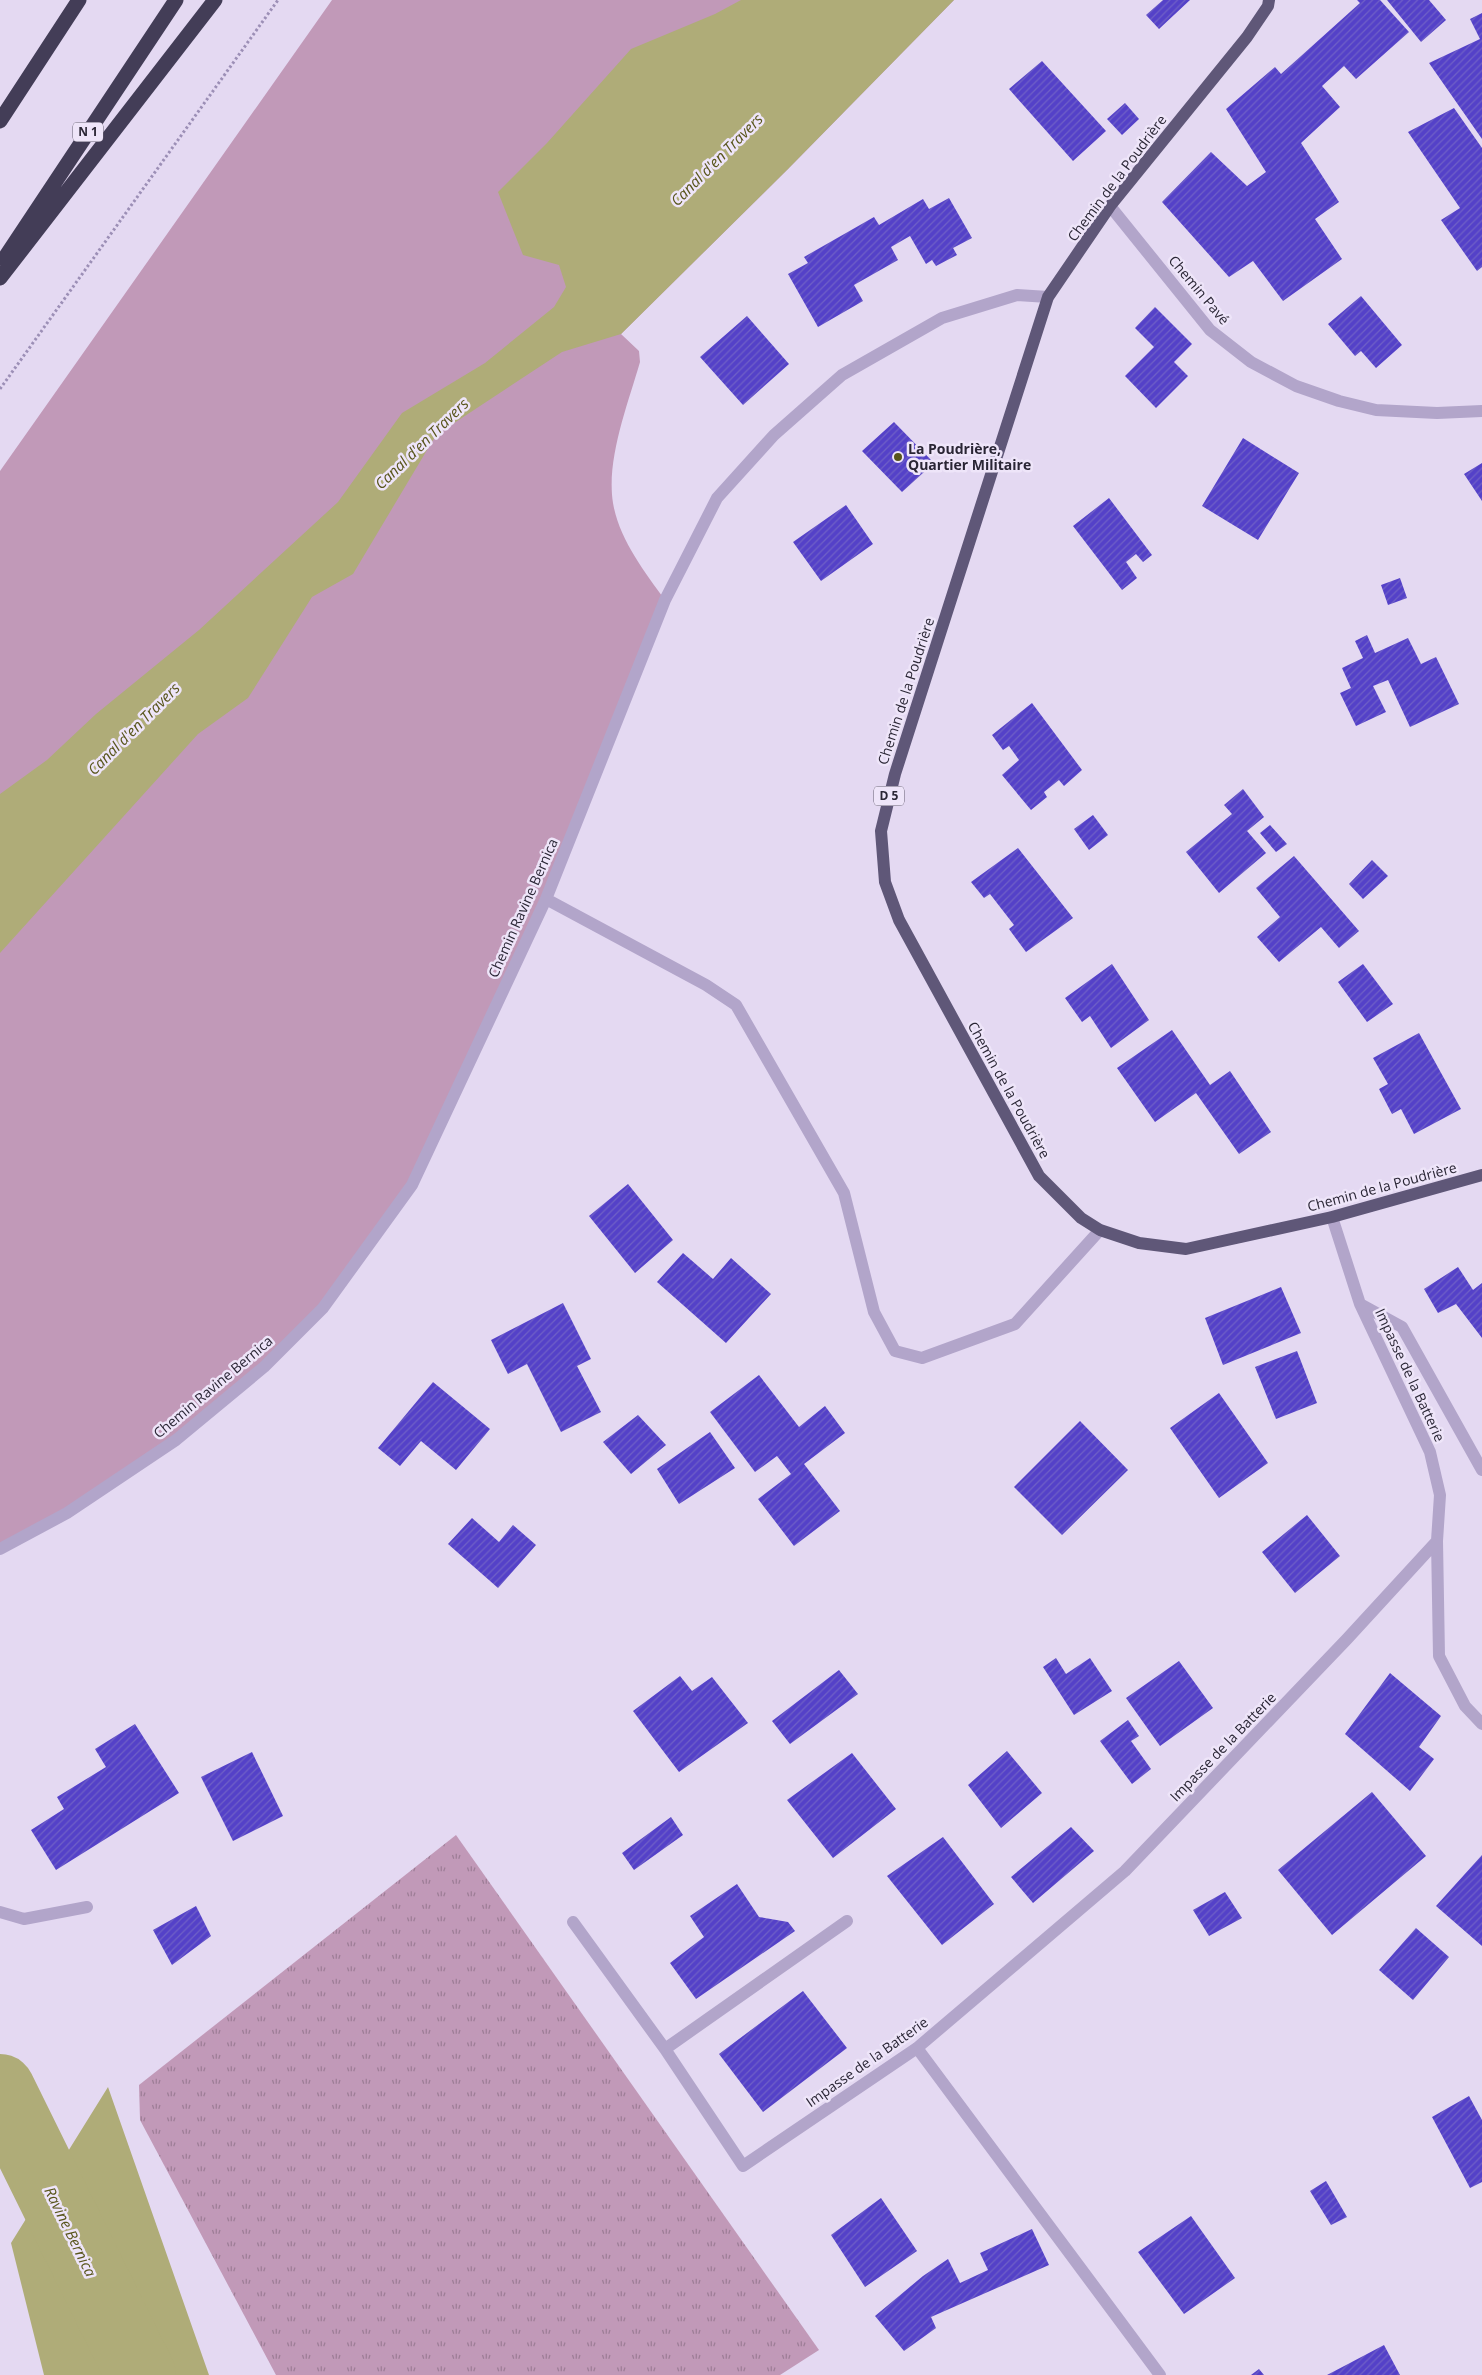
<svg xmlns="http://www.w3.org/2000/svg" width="1482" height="2375" font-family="'Open Sans',sans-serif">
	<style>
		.grass { fill: url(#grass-tufts) }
		.park { fill: #c199b8 }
		.water { fill: #afac78 }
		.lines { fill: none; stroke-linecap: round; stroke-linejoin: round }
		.river { stroke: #afac78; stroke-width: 70 }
		.building { fill: url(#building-hatch) }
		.path { stroke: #9c8fb6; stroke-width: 3; stroke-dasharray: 2.5 2.5; stroke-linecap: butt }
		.minor { stroke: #b2a5ca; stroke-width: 12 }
		.major { stroke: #5f5778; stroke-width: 12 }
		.highway { stroke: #433d57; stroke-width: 15 }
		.poi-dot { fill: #58551b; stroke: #eee5f9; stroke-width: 2 }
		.labels { text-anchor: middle; stroke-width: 5; stroke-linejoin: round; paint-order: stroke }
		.shield { fill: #eee5f9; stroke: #655f70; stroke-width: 1 }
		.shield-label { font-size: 12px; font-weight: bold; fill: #2a2635 }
		.street-label { font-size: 14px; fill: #2a2635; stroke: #eee5f9 }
		.poi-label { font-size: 14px; font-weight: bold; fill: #2a2635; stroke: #eee5f9; text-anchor: start }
		.water-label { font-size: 15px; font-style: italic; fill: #58551b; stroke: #eee5f9 }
	</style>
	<defs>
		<pattern id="grass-tufts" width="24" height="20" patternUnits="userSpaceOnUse" patternTransform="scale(1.25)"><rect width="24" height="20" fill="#c199b8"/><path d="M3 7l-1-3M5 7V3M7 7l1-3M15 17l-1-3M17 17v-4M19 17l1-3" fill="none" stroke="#9d7d96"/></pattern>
		<pattern id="building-hatch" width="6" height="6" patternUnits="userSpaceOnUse" patternTransform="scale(1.25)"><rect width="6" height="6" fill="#5441c8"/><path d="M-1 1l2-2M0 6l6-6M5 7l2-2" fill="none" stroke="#6f60c6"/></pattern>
	</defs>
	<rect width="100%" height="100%" fill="#e4d9f2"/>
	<path class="grass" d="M456 1835 819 2350 780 2375H276L140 2120 139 2085Z"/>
	<path class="park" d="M332 0H954L788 169 621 334 639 351 640 362C628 404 606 459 613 503 619 539 644 571 665 600L546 899 412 1185 323 1308 176 1440 0 1549V471Z"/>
	<path class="water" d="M741 0H954L788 169 621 334 562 352 436 435 353 574 312 597 248 698 198 734 0 953V794L47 760 96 714 199 630 338 502 402 413 485 363 554 307 566 287 559 265 523 255 498 192 547 143 631 49 715 14Z
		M108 2087 209 2375H44L11 2243Z"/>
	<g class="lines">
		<path class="river" d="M0 2089 141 2375"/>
	</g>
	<path class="building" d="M1163 0H1190L1159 29 1146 15Z
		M1357 0H1380L1409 32 1356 79 1344 66 1322 86 1340 107 1301 143 1339 202 1315 219 1342 259 1283 301 1253 261 1229 277 1162 202 1211 152 1247 186 1266 172 1226 109 1275 67 1281 74 1360 3Z
		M1387 0H1429L1446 20 1421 42Z
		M1482 13V139L1429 63 1480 39 1470 19Z
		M1042 61 1106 131 1073 161 1009 89Z
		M1125 103 1139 119 1122 135 1107 119Z
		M1454 108 1482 148V267L1477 271 1441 220 1460 208 1408 132Z
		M949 198 972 238 953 248 957 255 936 266 932 260 926 264 910 236 891 247 898 260 854 285 863 301 818 327 788 274 808 263 804 257 874 217 879 225 923 199 929 209Z
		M1361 296 1402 345 1376 368 1361 351 1355 356 1328 324Z
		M1155 307 1192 344 1174 362 1188 376 1156 408 1125 376 1154 347 1135 328Z
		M747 316 789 364 743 405 700 357Z
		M894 422 934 463 902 492 862 451Z
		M1243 438 1299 473 1258 540 1202 506Z
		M1482 463V501L1464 474Z
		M1109 498 1152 555 1143 562 1136 554 1126 562 1137 578 1122 590 1073 526Z
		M846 505 873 544 821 581 793 542Z
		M1400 578 1407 598 1388 605 1381 585Z
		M1367 635 1375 653 1408 638 1421 664 1436 657 1459 704 1410 727 1388 680 1373 686 1386 712 1356 726 1340 693 1351 688 1342 668 1363 658 1355 641Z
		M1032 703 1082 770 1064 786 1059 780 1044 792 1047 797 1031 810 1002 775 1019 760 1009 746 1003 750 992 735Z
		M1243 789 1264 817 1247 831 1266 853 1219 893 1186 852 1232 814 1224 805Z
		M1093 815 1108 835 1089 850 1074 829Z
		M1270 825 1287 844 1276 852 1260 833Z
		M1018 848 1073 918 1026 952 1009 929 1014 925 990 894 984 898 971 882Z
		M1294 856 1359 931 1339 948 1321 927 1279 962 1257 937 1280 917 1256 888Z
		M1372 860 1388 876 1363 899 1349 884Z
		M1112 964 1149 1020 1111 1048 1090 1016 1082 1022 1065 998Z
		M1363 964 1393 1004 1367 1022 1338 982Z
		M1172 1030 1210 1085 1230 1071 1271 1132 1239 1154 1196 1093 1155 1122 1117 1068Z
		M1419 1033 1461 1109 1414 1134 1401 1109 1392 1114 1379 1089 1388 1084 1373 1058Z
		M628 1184 673 1240 635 1273 589 1216Z
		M683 1253 713 1279 731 1258 771 1294 726 1343 657 1282Z
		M1458 1267 1473 1290 1482 1283V1338L1456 1304 1438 1313 1424 1289Z
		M1281 1287 1301 1333 1223 1365 1205 1318Z
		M563 1303 591 1359 577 1366 601 1412 561 1432 527 1364 508 1374 491 1340Z
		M1297 1351 1317 1403 1276 1419 1255 1367Z
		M759 1375 799 1427 825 1406 845 1433 804 1464 840 1511 794 1546 758 1499 791 1474 777 1456 755 1472 710 1412Z
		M433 1382 490 1429 456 1470 421 1441 400 1466 378 1448Z
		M1219 1393 1268 1463 1219 1498 1170 1428Z
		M638 1415 666 1445 631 1474 603 1442Z
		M1080 1421 1128 1470 1062 1535 1014 1487Z
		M710 1432 735 1468 679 1504 657 1469Z
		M1307 1515 1340 1556 1295 1593 1262 1552Z
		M472 1518 499 1542 513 1525 536 1545 498 1588 448 1544Z
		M1056 1658 1066 1674 1090 1658 1112 1691 1074 1715 1043 1667Z
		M1179 1661 1213 1708 1160 1746 1126 1698Z
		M839 1670 858 1694 790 1744 772 1721Z
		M1390 1673 1441 1716 1419 1747 1434 1759 1410 1791 1345 1734Z
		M680 1676 692 1691 712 1677 748 1723 679 1772 633 1711Z
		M1128 1720 1139 1736 1131 1741 1151 1769 1132 1784 1100 1741Z
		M135 1724 179 1793 56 1870 31 1830 64 1809 57 1797 106 1767 95 1749Z
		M1007 1751 1042 1793 1001 1828 968 1785Z
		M252 1752 283 1816 233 1841 201 1777Z
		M852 1753 896 1809 833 1858 787 1800Z
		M1372 1792 1426 1856 1332 1935 1278 1870Z
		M671 1817 683 1835 634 1870 622 1853Z
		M1071 1827 1094 1851 1033 1903 1011 1877Z
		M943 1837 994 1904 942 1945 887 1876Z
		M1482 1855V1946L1436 1906Z
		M737 1884 759 1917 788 1922 795 1931 696 1999 670 1963 704 1937 690 1916Z
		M1225 1892 1242 1918 1209 1936 1193 1910Z
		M196 1906 211 1936 172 1965 153 1930Z
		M1416 1928 1449 1957 1413 2000 1379 1970Z
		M803 1991 847 2048 763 2112 719 2054Z
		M1469 2096 1482 2120V2182L1470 2188 1432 2117Z
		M1326 2181 1347 2217 1331 2225 1310 2191Z
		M881 2198 917 2251 865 2287 831 2235Z
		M1191 2216 1235 2278 1184 2314 1138 2252Z
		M1032 2229 1049 2265 931 2317 936 2328 904 2351 875 2316 923 2276 948 2259 960 2283 988 2270 980 2253Z
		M1384 2345 1400 2375H1327L1348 2364Z
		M1259 2369 1264 2375H1251Z"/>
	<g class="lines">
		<path class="path" d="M0 389 278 0"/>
		<path class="minor" d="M1110 206 1210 330 1251 362 1296 386 1339 401 1376 410 1437 413 1482 411
			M546 899 706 985 736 1005 844 1193 874 1312 895 1351 922 1358 1015 1324 1100 1230
			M1360 1304 1402 1327 1482 1470
			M1437 1541 1439 1656 1465 1706 1482 1724
			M0 1549 67 1513 176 1440 264 1367 323 1308 412 1185 546 899 665 600 717 498 774 435 842 375 942 318 1017 295 1048 297
			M0 1912 24 1919 87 1907
			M573 1922 665 2049 743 2166 917 2048 1125 1871 1347 1639 1437 1541 1440 1495 1430 1452 1360 1304 1332 1217
			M917 2048 1160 2375
			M665 2049 847 1921"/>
		<path class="major" d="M1269 0 1268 6 1247 37 1110 206 1048 297 895 774 881 831 885 882 899 920 1039 1176 1081 1218 1100 1230 1139 1243 1186 1249 1332 1217 1482 1175"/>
		<path class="highway" d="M0 121 79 0
			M4 259 176 0
			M0 278 215 0"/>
	</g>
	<circle class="poi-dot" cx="898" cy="457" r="5"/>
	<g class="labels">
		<g class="shield">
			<rect x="73" y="122.5" width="30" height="19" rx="4"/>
			<rect x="874" y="786.5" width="30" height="19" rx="4"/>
		</g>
		<g class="shield-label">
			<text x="88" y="136">N 1</text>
			<text x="889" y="800">D 5</text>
		</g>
		<g class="street-label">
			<text transform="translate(1117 178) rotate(-53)" y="5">Chemin de la Poudrière</text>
			<text transform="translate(1199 290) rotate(50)" y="5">Chemin Pavé</text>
			<text transform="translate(906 691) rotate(-72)" y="5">Chemin de la Poudrière</text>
			<text transform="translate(523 908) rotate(-66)" y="5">Chemin Ravine Bernica</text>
			<text transform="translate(1009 1090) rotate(61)" y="5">Chemin de la Poudrière</text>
			<text transform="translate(1382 1187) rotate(-15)" y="5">Chemin de la Poudrière</text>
			<text transform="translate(1410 1375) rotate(65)" y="5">Impasse de la Batterie</text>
			<text transform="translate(213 1387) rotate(-40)" y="5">Chemin Ravine Bernica</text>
			<text transform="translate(1223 1747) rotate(-46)" y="5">Impasse de la Batterie</text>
			<text transform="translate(867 2062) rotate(-35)" y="5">Impasse de la Batterie</text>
		</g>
		<g class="poi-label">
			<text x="908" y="454">La Poudrière,<tspan x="908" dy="16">Quartier Militaire</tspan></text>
		</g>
		<g class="water-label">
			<text transform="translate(717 160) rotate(-45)" y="5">Canal d'en Travers</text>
			<text transform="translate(422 444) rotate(-44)" y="5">Canal d'en Travers</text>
			<text transform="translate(134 729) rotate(-45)" y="5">Canal d'en Travers</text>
			<text transform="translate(70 2232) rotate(64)" y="5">Ravine Bernica</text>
		</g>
	</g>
</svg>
